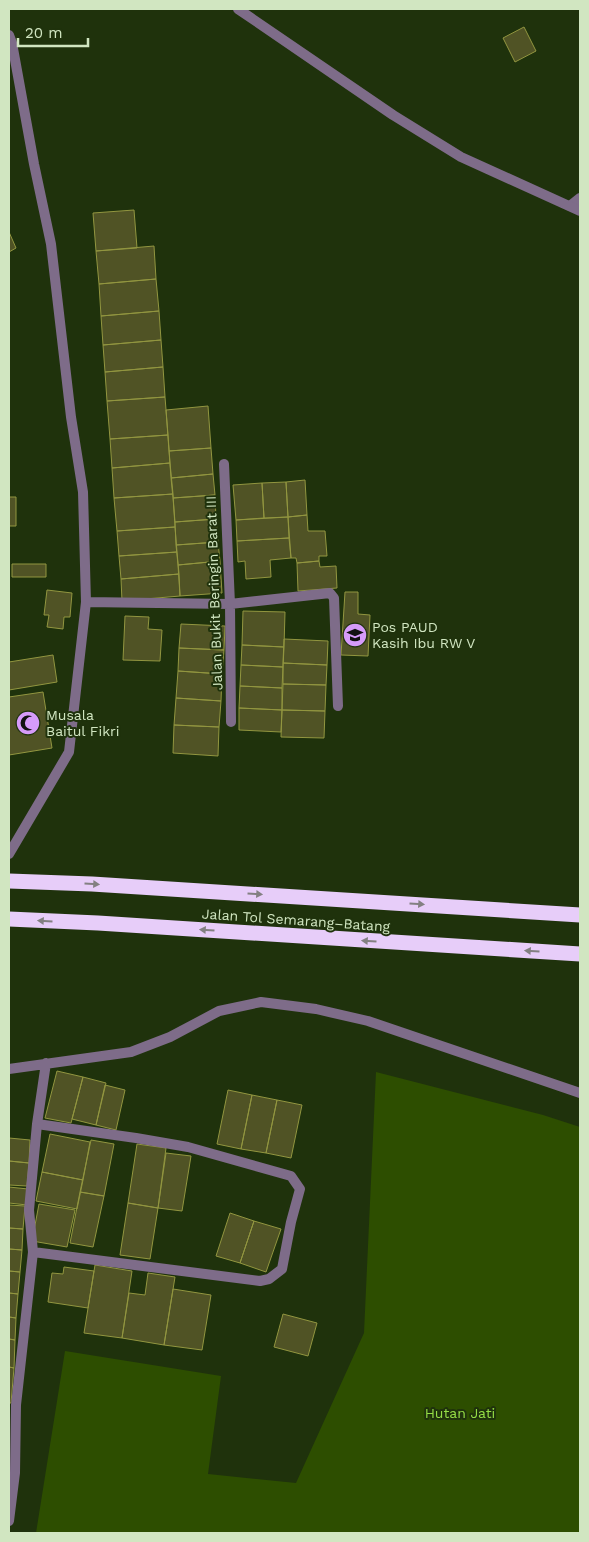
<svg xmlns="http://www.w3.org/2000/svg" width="589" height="1542" font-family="'Work Sans',sans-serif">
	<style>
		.green { fill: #2d4e00 }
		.building { fill: #505325; stroke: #929640 }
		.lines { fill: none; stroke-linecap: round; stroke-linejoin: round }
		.lane { stroke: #7e6c89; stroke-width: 10 }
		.street { stroke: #7e6c89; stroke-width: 10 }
		.highway { stroke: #e7cdf9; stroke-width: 15 }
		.oneway { fill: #838082 }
		.labels { text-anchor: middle; stroke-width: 4; stroke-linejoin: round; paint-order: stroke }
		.street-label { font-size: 14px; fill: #d1e6c1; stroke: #1f320c }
		.poi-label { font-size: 14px; fill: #d1e6c1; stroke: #1f320c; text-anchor: start }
		.park-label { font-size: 14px; fill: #95de46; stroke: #1f320c }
	</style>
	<rect width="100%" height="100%" fill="#1f320c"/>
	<path class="green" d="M376 1072 543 1115 580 1127V1533H36L65 1351 221 1376 208 1474 296 1483 364 1333Z"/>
	<path class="building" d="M524 27 536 51 515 62 503 38Z
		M134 210 137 248 96 251 93 213Z
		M9 232 16 248 9 252Z
		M154 246 156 279 99 284 96 251Z
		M156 279 159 311 101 316 99 284Z
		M159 311 161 340 103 345 101 316Z
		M161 340 163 367 105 372 103 345Z
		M163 367 165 397 107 401 105 372Z
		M165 397 168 435 110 439 107 401Z
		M208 406 211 448 169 451 166 410Z
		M168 435 170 463 112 468 110 439Z
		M211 448 213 474 171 478 169 451Z
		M170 463 173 494 114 498 112 468Z
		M213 474 215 495 173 498 171 478Z
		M305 480 307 515 288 517 286 482Z
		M286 482 288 517 264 518 262 483Z
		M262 483 264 518 236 520 233 485Z
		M173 494 175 527 117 531 114 498Z
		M215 495 216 519 175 522 173 498Z
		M9 497H16V526H9Z
		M307 515 308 531H325L327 556H319V561L297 563 296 558H291L288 517Z
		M288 517 289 538 237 541 236 520Z
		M216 519 218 542 176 545 175 522Z
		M175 527 177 552 119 556 117 531Z
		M289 538 291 558 270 560 271 577 246 579 245 561 238 562 237 541Z
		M218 542 220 561 178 565 176 545Z
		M177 552 179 574 121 579 119 556Z
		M220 561 222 593 180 596 178 565Z
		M319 561 320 567 336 566 337 588 298 591 297 563Z
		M12 564H46V577H12Z
		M179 574 180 596 122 601 121 579Z
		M47 590 72 593 70 617H64L63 629 47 627 49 615H44Z
		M345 592H358V614L370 615 368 656 341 655Z
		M243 611 285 612 284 647 242 645Z
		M125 616 149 617 148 629 162 630 160 661 123 660Z
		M181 624 225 626 224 650 179 648Z
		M284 639 328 641 327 665 283 663Z
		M242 645 284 647 283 667 241 665Z
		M179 648 224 650 222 674 178 671Z
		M53 655 57 682 9 690V662Z
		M283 663 327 665 326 685 283 684Z
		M241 665 283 667 282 688 240 686Z
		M178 671 222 674 221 701 176 698Z
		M283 684 326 685 325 711 282 710Z
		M240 686 282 688V710L239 708Z
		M43 692 52 748 9 755V697Z
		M176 698 221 701 219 727 174 725Z
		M239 708 282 710 281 732 239 730Z
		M282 710 325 711 324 738 281 737Z
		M174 725 219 727 218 756 173 753Z
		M57 1071 83 1077 71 1123 45 1118Z
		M83 1077 106 1083 96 1125 72 1119Z
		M105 1085 125 1090 116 1130 96 1125Z
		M228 1090 252 1095 241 1149 217 1144Z
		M252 1095 277 1100 266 1153 241 1149Z
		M277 1100 302 1105 291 1158 266 1153Z
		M50 1134 90 1142 83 1180 42 1172Z
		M9 1138 30 1140 29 1163 9 1161Z
		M91 1140 114 1144 104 1196 80 1192Z
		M137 1144 166 1148 158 1208 128 1203Z
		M166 1153 191 1156 182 1211 158 1208Z
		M9 1161 29 1163 27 1186 9 1185Z
		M42 1172 83 1180 77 1209 36 1201Z
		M9 1187 28 1189 27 1205 9 1203Z
		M80 1192 104 1196 93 1247 70 1243Z
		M128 1203 158 1208 150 1259 120 1255Z
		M39 1204 75 1210 67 1247 32 1241Z
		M9 1205 25 1206 23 1229 9 1228Z
		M230 1213 254 1221 240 1263 216 1256Z
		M254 1221 281 1229 266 1272 240 1263Z
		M9 1228 23 1229 22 1250 9 1249Z
		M9 1249 22 1250 20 1272 9 1271Z
		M95 1265 132 1271 122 1338 84 1333Z
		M64 1267 94 1271 88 1308 48 1302 52 1273 63 1274Z
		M9 1271 20 1272 18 1294 9 1293Z
		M148 1273 175 1277 164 1345 122 1338 129 1293 145 1295Z
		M173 1289 211 1295 202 1350 164 1345Z
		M9 1293 18 1294 16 1318 9 1317Z
		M283 1314 317 1323 308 1356 274 1347Z
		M9 1317 16 1318 15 1340 9 1339Z
		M9 1339 15 1340 14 1368 9 1367Z
		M9 1367 14 1368 11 1403H9Z"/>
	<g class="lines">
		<path class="lane" d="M570 206 580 198"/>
		<path class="street" d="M238 9 393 115 461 157 580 211
			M9 35 12 43 34 164 51 244 71 417 83 492 86 602 69 752 9 854
			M224 464 230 604 231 722
			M86 602 230 604 330 593 334 598 338 706
			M9 1069 131 1052 170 1037 219 1011 261 1002 316 1009 368 1021 580 1093
			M33 1252 260 1281 269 1279 282 1269 291 1222 300 1189 291 1176 188 1147 136 1138 37 1124
			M9 1521 15 1473 16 1405 33 1252 29 1210 37 1124 46 1063"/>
		<path class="highway" d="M9 881 92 884 580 915
			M9 919 98 923 580 954"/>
	</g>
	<defs><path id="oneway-solid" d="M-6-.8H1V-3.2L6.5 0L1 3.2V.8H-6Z" transform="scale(1.25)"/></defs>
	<g class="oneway">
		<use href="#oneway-solid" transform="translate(92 884) rotate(3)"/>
		<use href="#oneway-solid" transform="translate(255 894) rotate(4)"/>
		<use href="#oneway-solid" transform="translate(417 904) rotate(4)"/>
		<use href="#oneway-solid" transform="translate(45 921) rotate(-177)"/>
		<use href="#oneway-solid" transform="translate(207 930) rotate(-176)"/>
		<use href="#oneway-solid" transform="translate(369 941) rotate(-176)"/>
		<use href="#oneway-solid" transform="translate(532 951) rotate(-176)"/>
	</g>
	<defs>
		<g id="school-disc" transform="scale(1.25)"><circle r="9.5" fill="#d69bfa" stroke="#1f320c"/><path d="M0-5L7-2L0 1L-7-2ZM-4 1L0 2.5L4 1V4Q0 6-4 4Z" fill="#111"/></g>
		<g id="mosque-disc" transform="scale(1.25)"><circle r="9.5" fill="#d69bfa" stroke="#1f320c"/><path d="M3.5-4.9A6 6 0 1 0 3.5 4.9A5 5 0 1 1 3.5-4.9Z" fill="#111"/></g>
	</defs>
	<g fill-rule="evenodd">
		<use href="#school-disc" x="355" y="635"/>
		<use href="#mosque-disc" x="28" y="723"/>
	</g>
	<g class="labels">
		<g class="street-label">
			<text transform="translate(214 593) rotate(-92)" y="5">Jalan Bukit Beringin Barat III</text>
			<text transform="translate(296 920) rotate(4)" y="5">Jalan Tol Semarang–Batang</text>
		</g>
		<g class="poi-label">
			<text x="372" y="632">Pos PAUD<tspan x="372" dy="16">Kasih Ibu RW V</tspan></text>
			<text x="46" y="720">Musala<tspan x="46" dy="16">Baitul Fikri</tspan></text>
		</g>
		<g class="park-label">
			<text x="460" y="1418">Hutan Jati</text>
		</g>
	</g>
	<rect width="589" height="1542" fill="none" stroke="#d1e6c1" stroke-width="20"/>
	<path d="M18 38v8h70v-8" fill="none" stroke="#d1e6c1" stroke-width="2.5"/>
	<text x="25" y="38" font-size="15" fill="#d1e6c1" stroke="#1f320c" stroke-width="4" paint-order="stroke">20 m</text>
</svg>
